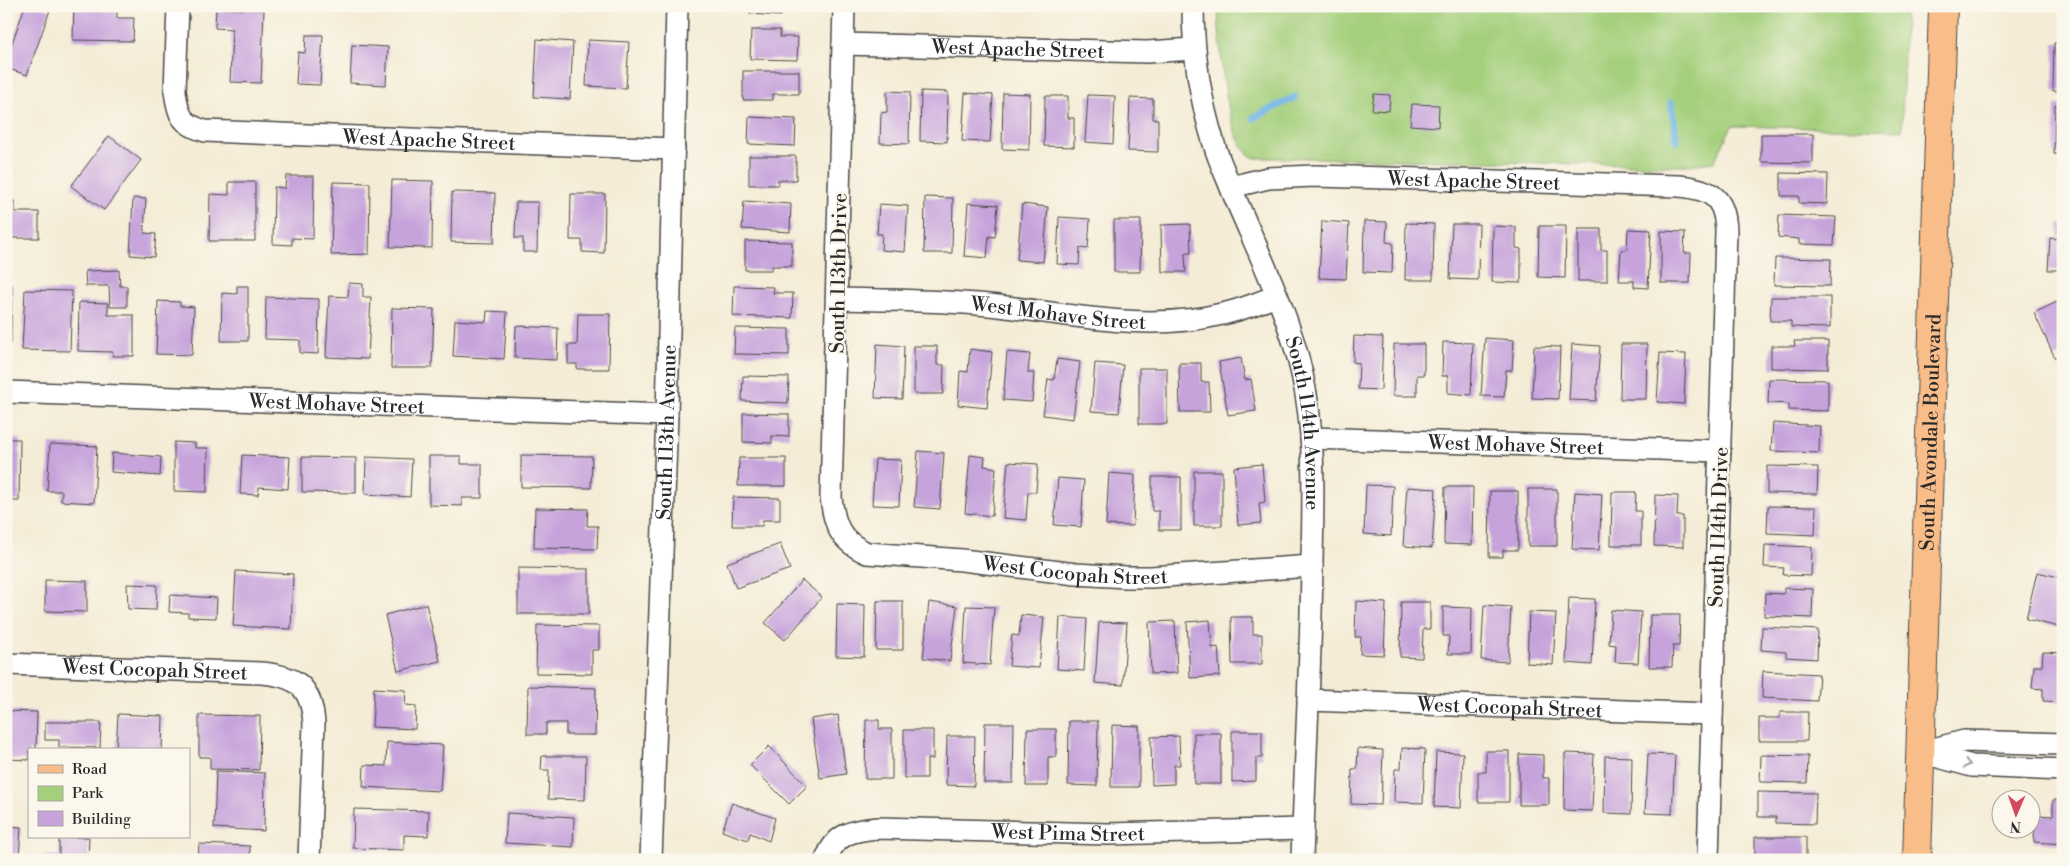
<svg xmlns="http://www.w3.org/2000/svg" width="2069" height="866" font-family="'Libre Bodoni',serif">
	<style>
		.green { fill: #a4cf7c; stroke: #687d54 }
		.lines { fill: none; stroke-linecap: round; stroke-linejoin: round }
		.stream { stroke: #71b6e7; stroke-width: 7 }
		.building { fill: #c6a3db }
		.minor-casing { stroke: #494845; stroke-width: 24 }
		.major-casing { stroke: #494845; stroke-width: 30 }
		.minor { stroke: #fff; stroke-width: 21 }
		.major { stroke: #f8bd88; stroke-width: 28 }
		.oneway { stroke: #a0a0a0 }
		.labels { text-anchor: middle; stroke-width: 4.5; stroke-linejoin: round; paint-order: stroke }
		.street-label { font-size: 20px; fill: #2b2b2b; stroke: #fbf7ec }
	</style>
	<rect width="100%" height="100%" fill="#fbf7ec"/>
	<filter id="ink" filterUnits="userSpaceOnUse"><feTurbulence type="fractalNoise" baseFrequency=".02" numOctaves="2"/><feDisplacementMap in="SourceGraphic" scale="10" xChannelSelector="R" yChannelSelector="G"/><feConvolveMatrix kernelMatrix="1 2 1 2 8 2 1 2 1" color-interpolation-filters="sRGB"/></filter>
	<filter id="wash" filterUnits="userSpaceOnUse"><feTurbulence type="fractalNoise" baseFrequency=".0096" numOctaves="4" result="noise"/><feDisplacementMap in="SourceGraphic" scale="20" xChannelSelector="R" yChannelSelector="G"/><feGaussianBlur stdDeviation="1.12" result="paint"/><feColorMatrix in="noise" values="0 0 0 0 0 0 0 0 0 0 0 0 0 0 0 0 0 1.4 0 .05"/><feComposite in="paint" operator="in"/></filter>
	<g filter="url(#wash)">
		<rect width="100%" height="100%" fill="#f4ecd6"/>
		<path class="green" d="M1218 6H1905L1902 130 1732 126 1714 162 1679 166 1308 158H1255C1224 149 1219 36 1218 6Z"/>
		<g class="lines">
			<path class="stream" d="M1671 103 1677 141
				M1253 118 1295 97"/>
		</g>
		<g id="blocks">
			<path class="building" d="M25 6H39L50 10 27 75 6 68V60Z
				M74 6H117V18H134L133 41 73 40Z
				M750 6H798V10L781 9V16L750 14Z
				M216 8 264 10 261 83 230 82 232 29 215 28Z
				M751 30H780V37H798L797 60 750 59Z
				M306 35H323L320 85 296 84 298 52 305 53Z
				M537 39 573 42 570 99 534 97Z
				M588 40 629 42 626 88 586 86Z
				M2054 43H2063V91H2053Z
				M352 45 388 47 386 85 350 83Z
				M743 71H799V94H773V100H743Z
				M887 91 910 92 909 144 880 143 881 113 887 112Z
				M921 91 948 92 947 142 920 141Z
				M965 93 993 95 990 142 962 141Z
				M1003 93 1030 94 1029 150 1002 149Z
				M1374 94 1390 95 1389 111 1372 110Z
				M1088 95 1115 96 1113 144 1085 142Z
				M1045 96H1068V118H1074V147L1044 146Z
				M1130 98 1153 99V119H1158V152L1128 151Z
				M1412 104 1439 105 1438 127 1410 125Z
				M2055 105H2063V154H2054Z
				M749 117 796 119 795 146 748 144Z
				M1761 134H1813V163L1761 162Z
				M109 136 141 160 104 210 71 186Z
				M749 156H796V180H778V185H749Z
				M1781 173 1828 174 1827 204 1799 203V196H1781Z
				M286 176H314L313 239 292 238V245L273 244 274 187 285 188Z
				M392 180 433 181 432 248 390 247Z
				M229 182H255V241H209L210 194 229 195Z
				M333 182 370 183 369 254 331 255Z
				M452 192 495 193 494 243 451 242Z
				M571 194H605L604 253 582 252V240H570Z
				M925 197 953 198 952 253H924Z
				M133 198 146 199 144 233 156 234 154 257 130 255Z
				M6 201H15V212H39V238H6Z
				M744 201 791 204 790 232 742 229Z
				M516 202H538L537 252H523V238H515Z
				M968 203 998 205 995 237 989 236 987 258 964 256Z
				M879 204 908 206 905 252 881 250 882 234H877Z
				M1022 204 1048 207 1043 262 1017 260Z
				M1779 215 1836 217 1834 245 1799 244V239L1778 237Z
				M1059 217 1090 219 1088 249 1080 248 1079 265 1057 264Z
				M1114 220H1141L1140 272H1114Z
				M1322 221 1349 223 1346 279 1319 278Z
				M1364 221 1387 222 1386 242 1393 243 1392 273 1363 272Z
				M1406 223 1434 224 1433 280H1405Z
				M2059 223H2063V270H2048L2050 238 2058 239Z
				M1190 224 1191 253H1185L1186 272H1162L1161 225Z
				M1452 224H1479L1478 280 1450 279Z
				M1493 226 1516 227V248L1521 249V283L1492 282Z
				M1539 226H1566L1565 278 1538 277Z
				M1578 229H1601V250H1607V281H1578Z
				M1628 229 1651 230 1648 288 1634 287V281H1619L1621 250H1627Z
				M1661 231 1685 232 1684 253H1691L1690 283H1661Z
				M745 241 792 242V266H772V270H745Z
				M1775 258 1831 259 1830 286 1774 285Z
				M119 270 120 286H127V307H110L109 286H86L85 271Z
				M349 283 363 284V297H371L368 359 326 357 329 296 348 297Z
				M6 285H12L11 343H6Z
				M237 286H248V341H221L222 293 237 294Z
				M734 286 774 287 773 293H793L792 318 733 316Z
				M25 290 72 291 70 351 22 350Z
				M266 297 319 299 318 354 300 353V340L265 339Z
				M1771 297H1830V328L1791 327V321H1770Z
				M2063 299V354L2055 358 2034 313Z
				M158 301 180 302V306L194 307 192 355 156 354Z
				M79 302 108 303V315H134V356H112L113 352 78 351Z
				M392 308 434 309 432 368H391Z
				M487 311 507 312 504 359 453 356 455 320 486 322Z
				M578 314H610L609 369H577V364H568V345H577Z
				M516 326 558 328 557 360 515 358Z
				M735 328 789 329V355L734 354Z
				M1354 336 1383 337 1381 390 1358 389 1359 363 1353 362Z
				M1485 338 1514 340 1512 370H1506L1504 397 1481 396Z
				M1794 341H1828V369L1771 368V346H1795Z
				M1443 342 1473 343 1471 395 1448 393V376H1442Z
				M877 344 904 346 902 399 875 398Z
				M1394 344H1424V375H1417V396H1393Z
				M1572 344 1600 346 1596 401 1569 400Z
				M1621 344H1647L1646 399H1620Z
				M914 346H937V365H944L943 394H914Z
				M1534 346 1560 347 1558 399 1532 398Z
				M970 349 992 352 987 408 958 405 960 371 968 372Z
				M1007 352 1030 354 1028 373H1034L1032 402 1003 400Z
				M1660 353 1686 354 1684 404 1657 402Z
				M1241 358 1245 380 1251 379 1256 411 1228 415 1219 362Z
				M1057 359 1080 362 1073 419 1043 415 1048 379 1054 380Z
				M1095 363 1123 365 1119 413 1091 411Z
				M1179 363H1201V382H1209L1210 412H1180Z
				M1139 368H1167V424H1139Z
				M743 376 789 377 788 403 742 401Z
				M1769 379 1828 380V411L1789 410V404L1768 403Z
				M743 413 789 414V437L772 436V443L743 442Z
				M1773 423 1820 426 1819 453 1771 451Z
				M6 439H20L19 501H6Z
				M174 442 195 443V448H208L207 492 174 491Z
				M50 444 97 446 94 503 61 501 62 491H47Z
				M918 451 944 453 940 509 914 507Z
				M112 453 161 457 160 476 111 472Z
				M242 455 290 457 288 489 259 487 258 495 240 494Z
				M521 455 592 456 591 488 521 487Z
				M970 455 985 457 984 466 996 468 992 516 965 513Z
				M429 456H461V464H482V498H462V506L429 505Z
				M302 457 356 458V493L302 492Z
				M366 457 412 459 410 497 365 494Z
				M739 458H786V486H738Z
				M875 459 901 460 899 506 872 505Z
				M1008 462 1038 464 1036 492H1028L1026 520 1003 518Z
				M1262 464 1265 502 1259 503 1261 523 1238 525 1234 467Z
				M1767 466 1818 467 1817 494 1767 493Z
				M1194 471H1222V526H1194Z
				M1109 473 1135 475 1133 526 1106 525Z
				M1152 477H1181V530H1159V511H1152Z
				M1058 478 1084 480 1081 527 1054 525Z
				M1366 485 1393 486 1391 536 1364 534Z
				M1407 487 1436 489 1432 548 1403 546Z
				M1445 487H1473L1472 545 1444 544Z
				M1528 489H1557V546H1528Z
				M1490 491H1518V550H1503V557H1489Z
				M1575 492 1602 494 1599 550 1572 549Z
				M1612 492H1636L1635 511H1641V545H1611Z
				M1655 495 1678 496 1677 516H1683V547L1654 546Z
				M733 497 780 498V520H763L762 526H732Z
				M1768 506 1816 507 1815 535 1767 533Z
				M535 508 588 509 587 526H598L597 549 534 548Z
				M780 544 790 569 736 588 727 563Z
				M1765 545 1812 547 1811 576 1783 575 1784 568 1764 567Z
				M518 568 589 569V614H518Z
				M236 571 293 574 291 629 233 626Z
				M2037 572 2063 578V628L2026 619Z
				M45 580 87 581V612L45 611Z
				M802 580 822 597 785 640 765 623Z
				M127 584 157 585 156 610 128 609Z
				M1784 588 1813 589 1812 618 1764 616 1765 593 1784 594Z
				M170 595 217 598 216 618 188 617V613L169 612Z
				M1569 598 1595 599 1592 665 1566 663Z
				M877 601H903V650H876Z
				M1356 601 1386 603 1384 655 1360 654 1361 637H1355Z
				M929 602 957 606 950 661 923 658Z
				M1401 602H1430V629H1423L1422 658 1400 657Z
				M426 604 440 661 398 671 385 615Z
				M837 604 865 605 864 657 836 656Z
				M1484 605 1511 607 1508 662 1481 660Z
				M966 606 994 607 990 665 963 663Z
				M1443 607 1472 608 1471 654H1448L1449 636H1443Z
				M1611 610 1641 612 1638 663 1615 662 1616 645 1609 644Z
				M1529 612 1556 613 1553 665 1527 663Z
				M1021 615 1044 617 1039 668 1009 666 1012 635 1019 636Z
				M1650 615H1680L1679 646H1673L1672 667H1649Z
				M1060 617 1087 619 1084 671 1057 669Z
				M1231 617H1253V634H1262V664H1232Z
				M1210 620 1212 648 1218 647 1220 676 1190 678 1187 622Z
				M1175 621 1177 673 1151 674 1149 622Z
				M1099 622 1127 623 1123 685 1095 683Z
				M537 625 599 626V650H592V674L536 673Z
				M1762 627 1818 630 1817 659 1786 657V652L1761 650Z
				M2043 652 2063 653V702L2043 701V689L2032 688 2034 666H2042Z
				M1763 671 1819 674 1817 701 1762 698Z
				M528 686 596 688 595 735H566V723H546V734H527Z
				M374 688 406 690 405 705 416 706 415 729 372 727Z
				M6 711 37 712 36 750H29V760L6 759Z
				M1780 712H1808L1807 741H1759V718H1780Z
				M118 714 163 716 162 750H116Z
				M199 715 260 716 259 770 210 769V757H199Z
				M838 715 846 774 820 778 811 719Z
				M866 720H879V729H892V779H865Z
				M1069 721H1098L1097 786 1068 785Z
				M45 722H101L100 748 59 747V740H45Z
				M985 723H1014L1013 783H984Z
				M1112 725 1139 726V787H1111Z
				M1027 729H1056V757H1048V786H1026Z
				M904 730H933V759H927V778H904Z
				M1232 731H1262V758H1256V781L1232 782Z
				M1194 733H1221V784H1194Z
				M947 736H975L974 786 946 785Z
				M1179 736 1180 765H1174V784L1152 785 1151 737Z
				M387 742 443 745 440 791 363 787 364 765 386 766Z
				M769 746 807 786 789 804 750 765Z
				M1358 748 1383 750 1381 805 1351 804 1352 769H1357Z
				M1402 748 1425 749 1423 803 1394 802 1395 769H1401Z
				M1486 751H1509V802H1478V772H1486Z
				M1436 752 1463 753 1461 808 1434 807Z
				M1565 753 1594 754 1592 811 1564 810Z
				M1519 754 1543 755V778H1549V805H1519Z
				M1648 754 1675 755 1672 814 1645 813Z
				M1761 755 1808 756 1807 783 1760 782Z
				M542 756H586L585 800 548 799 549 770H541Z
				M1605 756 1632 757 1631 814 1604 813Z
				M216 771 265 773 264 831 214 828Z
				M1758 792 1816 793 1815 824 1776 823V817H1758Z
				M2053 800H2063V844L2034 842 2035 815 2053 816Z
				M732 803 775 818 769 841 750 833 748 840 722 831Z
				M354 809 429 811 428 836 404 835V850L353 848Z
				M507 813 574 817 573 847 505 843Z
				M6 826 21 827 19 860H6Z
				M59 837H89L88 860H43L44 855H59Z
				M1755 837H1806V860H1755Z
				M199 844 250 846V860H198Z"/>
		</g>
	</g>
	<g filter="url(#ink)">
		<use href="#blocks" fill-opacity="0" stroke="#494845" stroke-width="1"/>
		<g class="lines">
			<g class="minor-casing">
				<g id="minor">
					<path id="s1" d="M178 6 175 91C178 115 181 124 205 131L674 149"/>
					<path id="s2" d="M844 6 831 497C834 525 840 541 867 553L962 560 1076 574 1126 577H1151L1312 566"/>
					<path id="s3" d="M1193 6C1193 53 1200 99 1214 144 1219 161 1227 177 1233 193 1258 252 1288 311 1302 374 1316 435 1313 499 1312 562 1311 661 1305 760 1302 860"/>
					<path id="s4" d="M843 44 1147 52 1194 49"/>
					<path id="s5" d="M1231 187 1268 178 1315 176 1679 186C1711 189 1725 197 1726 231L1708 860"/>
					<path id="s6" d="M837 299C888 300 938 300 989 305 1066 313 1145 333 1222 314 1241 310 1258 303 1276 296"/>
					<path id="s7" d="M6 392 667 415"/>
					<path id="s8" d="M1311 438 1720 451"/>
					<path id="s9" d="M6 664 261 673C297 676 311 686 314 723L309 860"/>
					<path id="s10" d="M1308 700 1712 714"/>
					<path d="M1920 752 1972 766 2063 770"/>
					<path d="M1922 752 1964 741 2063 744"/>
					<path id="s11" d="M651 860 667 415 677 6"/>
					<path id="s12" d="M826 860C835 834 852 830 878 828L1108 834 1303 829"/>
				</g>
			</g>
			<g class="major-casing">
				<g id="major">
					<path id="s13" d="M1917 860 1943 6"/>
				</g>
			</g>
			<use href="#minor" class="minor"/>
			<use href="#major" class="major"/>
		</g>
		<defs><path id="oneway-chevron" d="M-2-3.5L2.5 0L-2 3.5" fill="none" stroke-width="1.6" stroke-linecap="round" stroke-linejoin="round" transform="scale(1.25)"/></defs>
		<use class="oneway" href="#oneway-chevron" transform="translate(1967 764) rotate(12)"/>
	</g>
	<g class="labels">
		<g class="street-label">
			<text dy="7" stroke="none"><textPath href="#s4" startOffset="175">West Apache Street</textPath></text>
			<text dy="7" stroke="none"><textPath href="#s1" startOffset="364">West Apache Street</textPath></text>
			<text dy="7" stroke="none"><textPath href="#s5" startOffset="244">West Apache Street</textPath></text>
			<text transform="translate(838 273) rotate(-89)" y="7">South 113th Drive</text>
			<text dy="7" stroke="none"><textPath href="#s6" startOffset="222">West Mohave Street</textPath></text>
			<text dy="7" stroke="none"><textPath href="#s7" startOffset="331">West Mohave Street</textPath></text>
			<text dy="7" stroke="none"><textPath href="#s3" startOffset="436">South 114th Avenue</textPath></text>
			<text dy="7" stroke="none"><textPath href="#s11" startOffset="428">South 113th Avenue</textPath></text>
			<text dy="7" stroke="none"><textPath href="#s13" startOffset="428">South Avondale Boulevard</textPath></text>
			<text dy="7" stroke="none"><textPath href="#s8" startOffset="205">West Mohave Street</textPath></text>
			<text transform="translate(1718 527) rotate(-88)" y="7">South 114th Drive</text>
			<text dy="7" stroke="none"><textPath href="#s2" startOffset="771">West Cocopah Street</textPath></text>
			<text dy="7" stroke="none"><textPath href="#s9" startOffset="149">West Cocopah Street</textPath></text>
			<text dy="7" stroke="none"><textPath href="#s10" startOffset="202">West Cocopah Street</textPath></text>
			<text dy="7" stroke="none"><textPath href="#s12" startOffset="256">West Pima Street</textPath></text>
		</g>
	</g>
	<rect width="2069" height="866" fill="none" stroke="#fbf7ec" stroke-width="25"/>
	<rect x="28" y="748" width="162" height="90" fill="#fbf7ec" stroke="#a8a59f"/>
	<rect x="38" y="765" width="25" height="8" fill="#f8bd88" stroke="#a8a59f"/>
	<text x="72" y="774" font-size="15" fill="#2b2b2b">Road</text>
	<rect x="38" y="786" width="25" height="15" fill="#a4cf7c" stroke="#a8a59f"/>
	<text x="72" y="798" font-size="15" fill="#2b2b2b">Park</text>
	<rect x="38" y="811" width="25" height="15" fill="#c6a3db" stroke="#a8a59f"/>
	<text x="72" y="824" font-size="15" fill="#2b2b2b">Building</text>
	<g transform="translate(2016 814) rotate(182)"><circle r="24" fill="#fbf7ec" stroke="#a8a59f"/>
	<path d="M0-4L9 19L0 12L-9 19Z" fill="#d1495b"/>
	<text y="-8" font-size="14" font-weight="bold" text-anchor="middle" fill="#2b2b2b">N</text>
	</g>
</svg>
